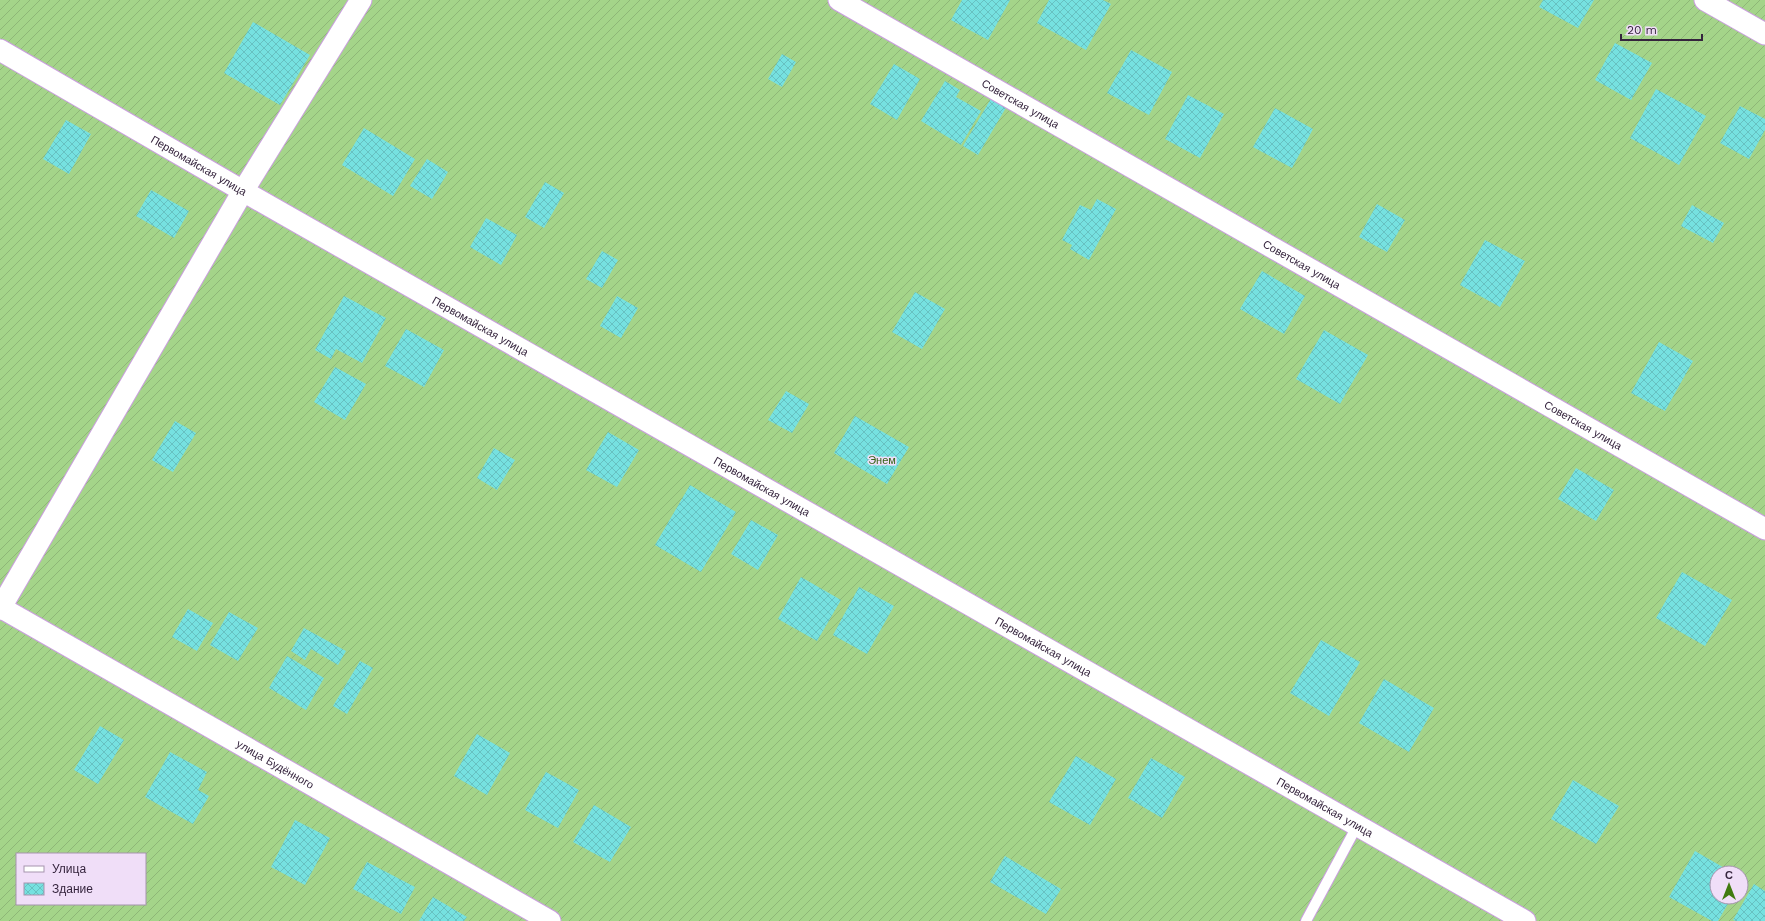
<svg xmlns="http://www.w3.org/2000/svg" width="1765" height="921" font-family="'Work Sans',sans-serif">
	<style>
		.garden { fill: url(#garden-furrows); fill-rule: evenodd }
		.building { fill: url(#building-cross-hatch) }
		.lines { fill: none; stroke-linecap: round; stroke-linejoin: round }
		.lane-casing { stroke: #ca9fde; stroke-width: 12 }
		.street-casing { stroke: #ca9fde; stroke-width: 23 }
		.lane { stroke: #fff; stroke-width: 10 }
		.street { stroke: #fff; stroke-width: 21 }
		.labels { text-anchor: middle; stroke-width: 3; stroke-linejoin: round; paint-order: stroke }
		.street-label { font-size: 11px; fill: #35243d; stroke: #f0def8 }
		.park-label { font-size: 11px; fill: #386418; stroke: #f0def8 }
	</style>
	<defs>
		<pattern id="garden-furrows" width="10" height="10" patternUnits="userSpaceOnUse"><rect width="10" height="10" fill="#a4d489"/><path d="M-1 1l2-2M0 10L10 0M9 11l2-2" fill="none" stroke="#8eb677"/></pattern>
		<pattern id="building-cross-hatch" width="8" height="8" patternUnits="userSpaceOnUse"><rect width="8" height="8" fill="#76e1e0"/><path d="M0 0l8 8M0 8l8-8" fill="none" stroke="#67c1c1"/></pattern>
	</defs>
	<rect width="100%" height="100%" fill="#f0def8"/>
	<path class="garden" d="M0 0H1765V921H0ZM17 854H145V904H17ZM1717 873H1741V897H1717Z"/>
	<path class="building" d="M962 0H1010L988 40 951 20Z
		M1049 0H1103L1111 4 1086 50 1037 23Z
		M1543 0H1594L1578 28 1539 7Z
		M253 22 310 55 280 105 224 73Z
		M1615 43 1652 63 1631 100 1595 80Z
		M1131 50 1172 72 1149 115 1107 93Z
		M782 54 796 62 782 87 768 79Z
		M894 64 920 79 897 120 870 104Z
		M945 81 960 90 956 97 981 111 961 145 921 121Z
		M1656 89 1706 116 1679 165 1630 138Z
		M1188 95 1224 114 1200 158 1165 139Z
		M992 97 1007 106 978 155 963 146Z
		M1740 106 1765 119V130L1749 159 1720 143Z
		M1275 108 1313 129 1292 168 1253 147Z
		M66 120 91 134 69 174 43 159Z
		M364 128 415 159 393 196 342 165Z
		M427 159 448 172 432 199 410 186Z
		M545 182 564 193 544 228 525 217Z
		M151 190 189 211 174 238 136 216Z
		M1097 199 1116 209 1089 260 1070 249 1072 245 1062 240 1080 205 1091 210Z
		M1377 204 1405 220 1387 252 1359 237Z
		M1692 205 1724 223 1713 243 1681 226Z
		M486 218 517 235 501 265 470 247Z
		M1485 240 1525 261 1500 307 1460 285Z
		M602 251 618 260 602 288 586 279Z
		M1262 271 1305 296 1284 334 1240 309Z
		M915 292 945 309 922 349 892 332Z
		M344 296 386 318 362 363 336 349 331 359 315 350Z
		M617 296 638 308 621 338 600 326Z
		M406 329 444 350 424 387 385 366Z
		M1324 330 1368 355 1340 404 1296 379Z
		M1659 342 1693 361 1665 411 1631 393Z
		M335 367 366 384 345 420 314 402Z
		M786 391 809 404 792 433 768 420Z
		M855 416 909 447 887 484 834 453Z
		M175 421 196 433 173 472 152 460Z
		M608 432 639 450 617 487 586 470Z
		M494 448 515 460 497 490 477 478Z
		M1576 468 1614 490 1596 521 1558 499Z
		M690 485 736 512 701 572 655 545Z
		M751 520 778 535 758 570 731 554Z
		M1682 572 1732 600 1705 646 1656 618Z
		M801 577 841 600 817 641 778 619Z
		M859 587 894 606 867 654 833 635Z
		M188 609 213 623 197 651 172 637Z
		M229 612 258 628 238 661 210 645Z
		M304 628 346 651 338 665 311 649 305 660 291 651Z
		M1321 640 1360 662 1329 716 1290 693Z
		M287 656 324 678 306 710 269 688Z
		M360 661 373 668 347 714 333 706Z
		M1384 679 1434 708 1409 752 1359 723Z
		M100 726 124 740 98 784 74 770Z
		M477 734 510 753 487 795 454 776Z
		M170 752 207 772 198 790 209 796 193 824 145 797Z
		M1076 756 1116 779 1090 825 1049 802Z
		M1151 758 1185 777 1162 818 1128 798Z
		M546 772 579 790 558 828 525 810Z
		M1573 780 1619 806 1596 844 1551 819Z
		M594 805 631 827 610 862 573 842Z
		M295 820 330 838 305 885 271 867Z
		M1695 851 1733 873H1717V897H1732L1718 921H1712L1669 897Z
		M1005 856 1061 889 1046 914 990 882Z
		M367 862 415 887 401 914 353 889Z
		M1754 884 1765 891V921H1736L1733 920Z
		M433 897 467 917 464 921H419Z"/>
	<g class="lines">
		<g class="lane-casing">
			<path id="lane" d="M1306 921 1357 826"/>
		</g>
		<g class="street-casing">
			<g id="street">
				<path id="s1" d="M839 0 1765 529"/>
				<path d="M1705 0 1765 34"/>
				<path id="s2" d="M0 50 243 191 1525 921"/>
				<path id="s3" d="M0 607 550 921"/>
				<path d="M0 609 243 191 361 0"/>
			</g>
		</g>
		<use href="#lane" class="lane"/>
		<use href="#street" class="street"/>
	</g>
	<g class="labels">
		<g class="street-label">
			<text dy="4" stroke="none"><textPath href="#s1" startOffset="209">Советская улица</textPath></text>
			<text dy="4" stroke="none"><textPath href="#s2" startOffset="230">Первомайская улица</textPath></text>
			<text dy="4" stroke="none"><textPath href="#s1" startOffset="533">Советская улица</textPath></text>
			<text dy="4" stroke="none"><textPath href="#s2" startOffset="554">Первомайская улица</textPath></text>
			<text dy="4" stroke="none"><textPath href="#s1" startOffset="857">Советская улица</textPath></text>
			<text dy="4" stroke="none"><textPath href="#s2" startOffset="878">Первомайская улица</textPath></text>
			<text dy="4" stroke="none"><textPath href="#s2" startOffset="1202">Первомайская улица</textPath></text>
			<text dy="4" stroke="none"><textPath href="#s3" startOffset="317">улица Будённого</textPath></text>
			<text dy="4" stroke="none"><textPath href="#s2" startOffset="1526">Первомайская улица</textPath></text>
		</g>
		<g class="park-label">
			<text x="882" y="464">Энем</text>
		</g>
	</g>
	<rect x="16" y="853" width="130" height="52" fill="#f0def8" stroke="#a594ad"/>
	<rect x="24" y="866" width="20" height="6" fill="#ffffff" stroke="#a594ad"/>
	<text x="52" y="873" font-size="12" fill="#35243d">Улица</text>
	<rect x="24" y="883" width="20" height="12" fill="url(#building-cross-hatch)" stroke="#a594ad"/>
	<text x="52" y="893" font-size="12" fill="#35243d">Здание</text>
	<g transform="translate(1729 885)"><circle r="19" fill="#f0def8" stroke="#a594ad"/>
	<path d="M0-3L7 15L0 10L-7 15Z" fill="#417a10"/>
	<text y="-6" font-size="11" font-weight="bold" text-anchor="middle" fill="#35243d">С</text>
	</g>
	<path d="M1621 34v6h81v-6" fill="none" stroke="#35243d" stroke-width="2"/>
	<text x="1627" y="34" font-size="12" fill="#35243d" stroke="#f0def8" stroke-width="3" paint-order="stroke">20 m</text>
</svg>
